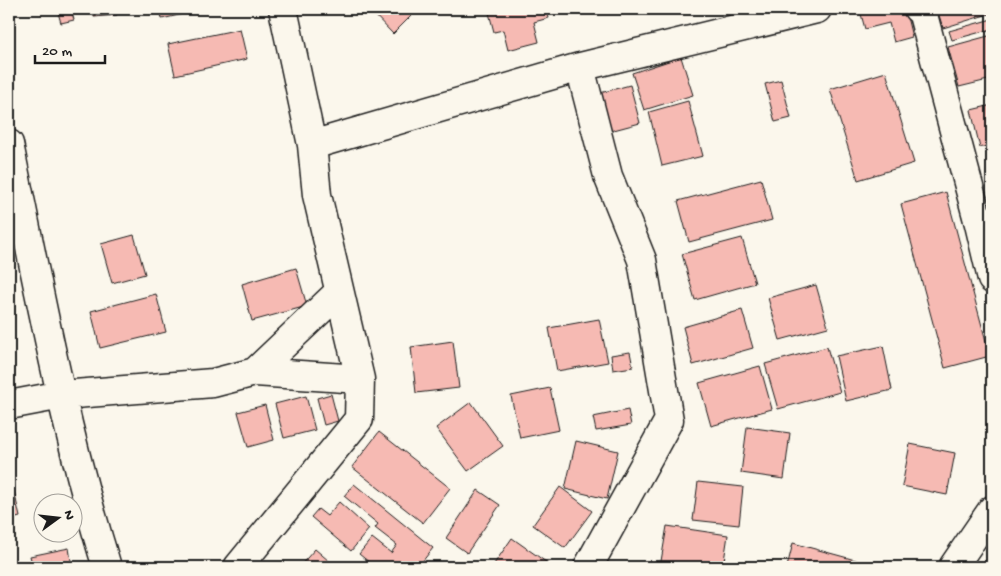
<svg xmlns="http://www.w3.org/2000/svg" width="1001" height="576" font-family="'Gochi Hand',sans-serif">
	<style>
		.building { fill: #f6bab3; stroke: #1c1c1c }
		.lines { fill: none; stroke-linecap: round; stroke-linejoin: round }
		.minor-casing { stroke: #1c1c1c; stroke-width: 31 }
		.minor { stroke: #fbf7ec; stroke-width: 28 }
	</style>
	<rect width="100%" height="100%" fill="#fbf7ec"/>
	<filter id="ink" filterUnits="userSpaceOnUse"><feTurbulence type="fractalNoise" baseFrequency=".02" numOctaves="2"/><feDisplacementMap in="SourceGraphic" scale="10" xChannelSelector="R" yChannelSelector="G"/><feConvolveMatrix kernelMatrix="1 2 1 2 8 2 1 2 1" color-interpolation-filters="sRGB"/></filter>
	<g filter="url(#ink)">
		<path class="building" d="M57 9H71L74 20 61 23Z
			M93 9H116L117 15 94 17Z
			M160 9H204L162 19Z
			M369 9H418L393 34Z
			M488 9H546L549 18 534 22 539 42 508 50 503 30 494 32Z
			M880 9H905L912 37 894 42 889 23 865 29 861 14Z
			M937 9H992V13L943 28Z
			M992 19V29L952 40 949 31Z
			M240 29 247 59 175 75 168 44Z
			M992 35V79L959 87 948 47Z
			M681 57 693 95 644 110 632 73Z
			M886 72 914 163 858 180 830 89Z
			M781 80 791 118 775 122 765 84Z
			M630 85 640 123 610 131 600 93Z
			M688 101 703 156 662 166 649 112Z
			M992 105V144L980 148 971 110Z
			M761 179 772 220 689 242 678 201Z
			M946 192 990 356 945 368 901 204Z
			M134 235 145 274 112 283 101 244Z
			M742 238 755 283 695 300 682 254Z
			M296 268 307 306 252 321 242 284Z
			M816 285 828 327 780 340 768 298Z
			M156 294 166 332 100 348 91 311Z
			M742 310 753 348 693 365 683 327Z
			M599 319 608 362 557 371 549 328Z
			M453 341 459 388 416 393 411 347Z
			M883 346 892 390 846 401 836 356Z
			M827 347 840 392 778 409 765 364Z
			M630 352 633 367 613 370 611 355Z
			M760 366 772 409 711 426 699 383Z
			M550 388 559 430 520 438 511 396Z
			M331 394 338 421 324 425 317 398Z
			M306 396 315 430 284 438 275 404Z
			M471 402 503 446 468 471 436 428Z
			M265 405 274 440 248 447 238 412Z
			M628 410 631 425 596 431 593 417Z
			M747 427 790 433 784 479 741 473Z
			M379 432 450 488 423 523 352 467Z
			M576 441 618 451 607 499 565 489Z
			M910 444 955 453 947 495 902 486Z
			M9 469 20 517 9 520Z
			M698 482 743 487 739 525 693 520Z
			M354 484 433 548 418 567H375L359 554 372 538 391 553 397 545 375 528 378 524 344 496Z
			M560 487 592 511 565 548 533 525Z
			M478 490 500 505 467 553 446 538Z
			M339 502 369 529 351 551 311 517 318 509 327 516Z
			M667 526 728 535 723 567H660Z
			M512 538 553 567H492Z
			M793 543 881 567H787Z
			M69 548 72 567H33L30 556Z
			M315 549 336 567H299Z"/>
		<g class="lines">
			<g class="minor-casing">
				<path id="minor" d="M283 9 312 145
					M918 9 922 11 979 224 992 221
					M580 67 608 176 642 260 669 420 588 567
					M9 144C38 286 64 429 107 567
					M979 224 992 279
					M255 372 339 292
					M9 405 62 395 213 383 255 372 360 379
					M238 567 359 419 360 379 317 195 312 145 580 67 817 9
					M953 567 992 510"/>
			</g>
			<use href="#minor" class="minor"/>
		</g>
	</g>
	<rect width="1001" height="576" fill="none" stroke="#fbf7ec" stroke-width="30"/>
	<rect x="15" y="15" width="971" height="546" fill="none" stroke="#1c1c1c" stroke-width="2" filter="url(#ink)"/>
	<g transform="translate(58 518) rotate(75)"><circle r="24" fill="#fbf7ec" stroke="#a29f99"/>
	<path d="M0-4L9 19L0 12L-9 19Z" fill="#1c1c1c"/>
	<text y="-8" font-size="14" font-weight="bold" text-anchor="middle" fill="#1c1c1c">N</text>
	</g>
	<path d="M35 55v8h70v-8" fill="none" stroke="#1c1c1c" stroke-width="2.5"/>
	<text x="42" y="55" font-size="15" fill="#1c1c1c" stroke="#fbf7ec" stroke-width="4" paint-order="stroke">20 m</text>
</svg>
